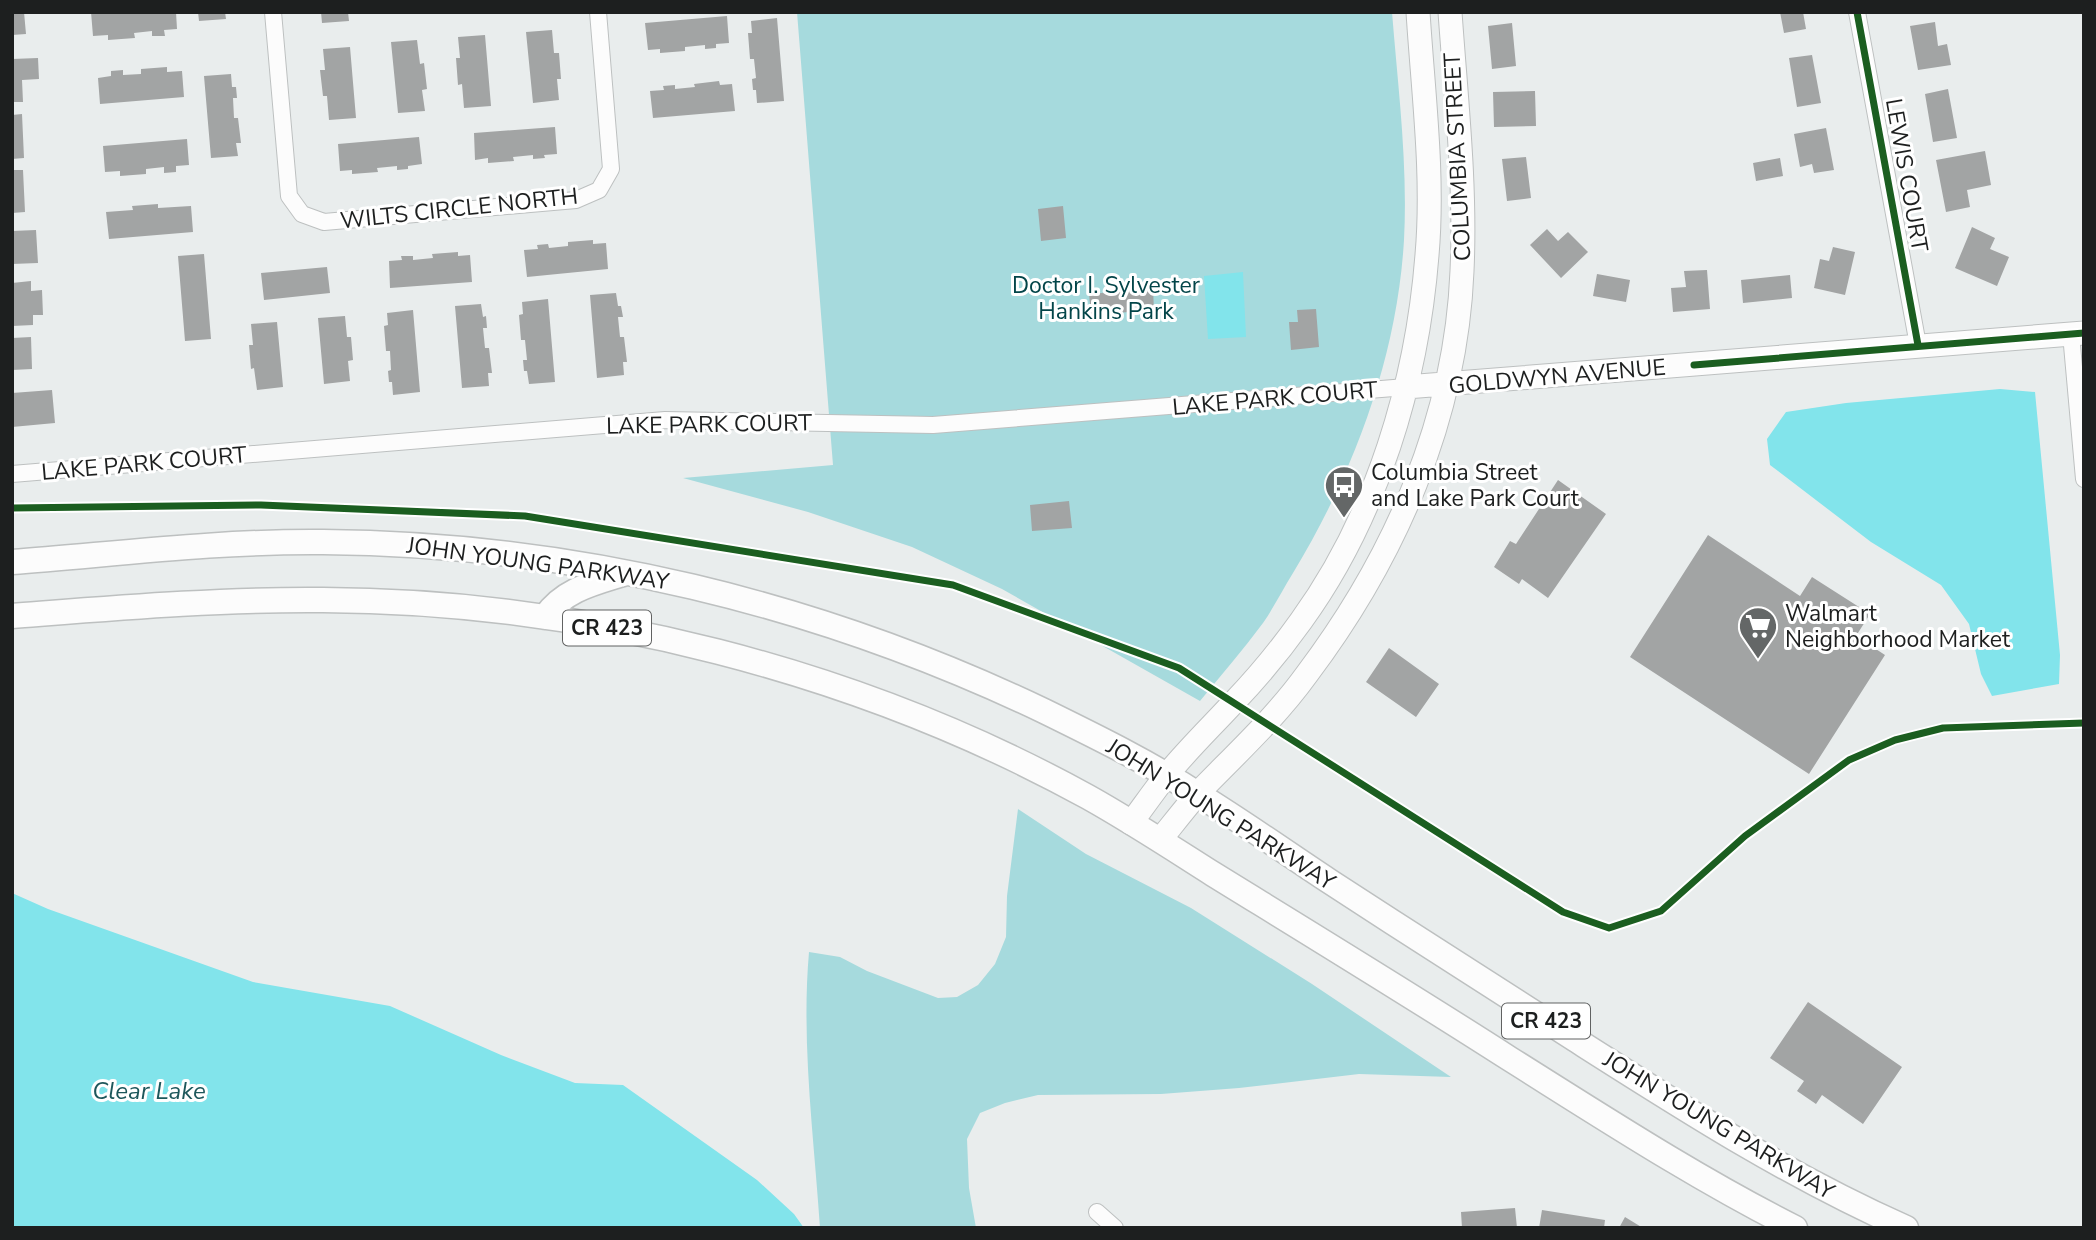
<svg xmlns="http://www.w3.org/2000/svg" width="2096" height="1240" font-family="'Nunito Sans',sans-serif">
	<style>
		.green { fill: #a6dadd }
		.water { fill: #82e4eb }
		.building { fill: #a2a4a4 }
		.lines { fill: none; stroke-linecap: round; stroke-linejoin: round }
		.street-casing { stroke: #bdc0c0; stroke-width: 18 }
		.secondary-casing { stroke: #bdc0c0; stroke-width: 25 }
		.primary-casing { stroke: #bdc0c0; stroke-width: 27 }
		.street { stroke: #fcfcfc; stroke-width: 16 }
		.secondary { stroke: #fcfcfc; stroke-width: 23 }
		.primary { stroke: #fcfcfc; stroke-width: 24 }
		.cycleway-casing { stroke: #fff; stroke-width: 11 }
		.cycleway { stroke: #1b5e20; stroke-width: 7 }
		.labels { text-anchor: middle; stroke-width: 6; stroke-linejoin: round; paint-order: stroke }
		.shield { fill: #fff; stroke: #616262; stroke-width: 2 }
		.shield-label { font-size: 21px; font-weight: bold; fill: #1d1f1f }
		.street-label { font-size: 23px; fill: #1d1f1f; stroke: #fff }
		.park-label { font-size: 23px; fill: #034549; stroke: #fff }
		.poi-label { font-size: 23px; fill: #1d1f1f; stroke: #fff; text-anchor: start }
		.water-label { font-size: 24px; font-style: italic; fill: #1d575b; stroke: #fff }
	</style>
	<rect width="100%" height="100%" fill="#e9eded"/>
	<path class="green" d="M797 12H1392C1398 88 1408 164 1404 240 1397 358 1354 472 1293 573 1283 589 1274 607 1263 623 1243 650 1221 675 1200 701L1002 589 912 547 808 512 683 478 833 465Z
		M1018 809 1086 854 1191 908 1312 984 1451 1077 1359 1074 1239 1088 1161 1094 1038 1095 1005 1103 980 1113 967 1139 969 1188 976 1228H820C814 1137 801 1043 809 952L840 957 867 971 938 998 957 997 978 985 995 964 1006 937 1007 896Z"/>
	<path class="water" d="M1243 272 1246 337 1208 339 1204 276Z
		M2000 389 2035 392 2060 655 2059 684 1992 696 1981 674 1969 624 1941 585 1871 542 1770 465 1767 439 1786 412 1846 403Z
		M12 893 48 909 253 982 390 1006 501 1055 575 1083 623 1085 757 1180 794 1214 804 1228H12Z"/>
	<path class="building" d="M12 12H24L26 34 12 35Z
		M91 12H176L177 29 164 30 165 36H152V31L134 33 135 38 108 40V35L93 36Z
		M198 12H225L226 19 199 21Z
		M321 12H348L349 21 322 23Z
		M1780 12H1803L1806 29 1784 33Z
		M727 16 729 43 716 44V48L705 49V45L685 47V51L660 53V49L648 50 645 23Z
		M777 18 784 101 757 103 756 90H753L752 79 756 78 754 59H750L748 33H752L751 21Z
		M1935 22 1938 46 1947 44 1951 65 1918 70 1910 26Z
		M1512 23 1516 66 1492 69 1488 26Z
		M552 30 554 53H559L561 79H557L559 100 533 103 526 32Z
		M485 35 491 106 464 108 462 84 458 85 456 58H460L458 37Z
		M417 40 420 64 424 63 427 89 422 90 425 111 398 113 391 42Z
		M350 47 356 118 329 120 327 96H323L320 70H325L323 49Z
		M1812 55 1821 103 1797 107 1789 58Z
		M38 58 39 79 22 80 23 102H12V59Z
		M167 67V72L182 71 184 97 100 104 98 78 111 76V71L123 70V75L141 74V69Z
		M231 74 232 87H236L237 98H233L234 118H238L241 143H236L238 156 211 158 204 76Z
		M719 81 720 85 732 84 735 111 653 118 650 91 664 90 663 86 675 85V89L695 87 694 84Z
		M1948 89 1957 138 1933 142 1925 94Z
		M1535 91 1536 126 1494 127 1493 92Z
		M22 114 24 158 12 159V115Z
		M555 127 557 154 544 155 545 158 533 159V155L513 157 514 161 488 163V158L475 160 474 133Z
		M1826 128 1834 170 1814 173 1812 164 1800 167 1794 134Z
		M419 137 422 164 408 166V169L397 170V166L377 168 378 172 352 174V170L340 171 338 144Z
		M187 139 189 165 176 166V172L164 173V167L146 169V174L120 176V171L105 172 103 146Z
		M1985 151 1991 185 1967 190 1970 207 1946 212 1936 160Z
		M1526 157 1531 198 1507 201 1502 159Z
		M1780 158 1783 176 1756 181 1753 163Z
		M12 170H23L25 212 12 213Z
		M158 204V208L191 206 193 232 109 239 106 212 133 210 132 206Z
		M1063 206 1066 238 1041 241 1038 209Z
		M1972 227 1995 238 1990 249 2009 257 1997 286 1955 268Z
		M1547 229 1558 241 1568 232 1588 252 1561 278 1530 245Z
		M36 230 38 263 12 264V231Z
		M593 240V244L606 243 608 269 527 277 524 250 538 249 537 245 548 244 549 248 568 246V242Z
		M1833 247 1855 252 1845 295 1814 288 1820 259 1829 261Z
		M458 252V256L470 255 472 282 390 288 389 261 402 260 401 256H413V260L433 258 432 254Z
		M204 254 211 339 185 341 178 256Z
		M327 267 330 293 264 300 261 273Z
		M1707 270 1710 309 1673 312 1671 288 1686 287 1684 271Z
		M1597 274 1630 280 1626 302 1593 296Z
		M1790 275 1792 298 1743 303 1741 280Z
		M31 281V291L42 290 43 315H33V325L12 326V283Z
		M1153 289 1154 310 1091 315 1089 294Z
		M616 293 618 306H621L623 317H618L620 337H624L627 362H623L624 375 597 378 590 295Z
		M548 299 555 382 529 384 527 371H524L523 360H527L525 340H521L519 315 523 314 522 302Z
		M481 304 483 317 486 316 487 328H483L485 348H489L492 373H488L489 386 462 388 455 306Z
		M1316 309 1319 347 1291 350 1289 322H1298L1297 310Z
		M413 310 420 392 393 395 392 382H389L388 371 391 370 390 351H386L384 326 388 325 387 313Z
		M345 316 347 337H351L353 360 348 361 350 381 324 384 318 318Z
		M277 322 283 387 257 390 254 368 251 369 249 345H253L251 324Z
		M31 337 32 369 12 370V338Z
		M52 390 55 423 12 427V393Z
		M1558 480 1606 514 1548 598 1522 579 1519 584 1494 567 1510 541 1516 544Z
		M1069 501 1072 528 1032 531 1030 505Z
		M1708 535 1800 596 1812 577 1870 614 1856 636 1885 655 1809 774 1630 657Z
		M1389 648 1439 684 1416 717 1366 682Z
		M1808 1002 1902 1067 1863 1124 1822 1095 1816 1104 1797 1091 1804 1081 1770 1058Z
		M1515 1208 1517 1228H1462L1461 1212Z
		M1542 1210 1605 1220 1604 1228H1539Z
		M1625 1217 1643 1228H1619Z"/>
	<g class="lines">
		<g class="street-casing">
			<path id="street" d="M273 12 289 196 302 214 324 222 576 200 599 190 611 169 598 12
				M1857 12 1918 345
				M2071 334 2084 479
				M12 474 665 420 933 425 1406 387
				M1097 1212 1115 1228"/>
		</g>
		<g class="secondary-casing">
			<path id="secondary" d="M1406 387 2084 333
				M1131 823C1143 807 1154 791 1166 776 1187 750 1211 727 1234 702 1258 677 1281 649 1301 621 1377 516 1417 383 1427 255 1434 175 1423 92 1418 12
				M1160 840C1173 824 1186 807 1200 791 1237 753 1276 717 1307 674 1395 557 1456 419 1462 271 1466 185 1456 98 1450 12"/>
		</g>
		<g class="primary-casing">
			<path id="primary" d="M12 562C116 554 219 541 323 542 574 544 818 603 1044 711 1097 737 1150 763 1199 795 1243 822 1285 852 1329 881 1410 934 1492 986 1573 1038 1683 1108 1787 1175 1906 1228
				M12 616C116 608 220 599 323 600 585 601 859 671 1088 797 1131 821 1172 848 1213 874 1312 935 1412 996 1510 1059 1604 1118 1696 1178 1795 1228
				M545 617C563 590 594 583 623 574"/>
		</g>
		<use href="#street" class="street"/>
		<use href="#secondary" class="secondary"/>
		<use href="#primary" class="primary"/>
		<g class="cycleway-casing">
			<path id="cycleway" d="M1857 12 1918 345
				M1694 365 2084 333
				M12 508 261 505 525 516 953 585 1179 668 1563 912 1609 928 1661 911 1745 836 1849 760 1895 740 1943 728 2084 723"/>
		</g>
		<use href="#cycleway" class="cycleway"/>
	</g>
	<defs>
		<g id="bus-pin" transform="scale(2.0125)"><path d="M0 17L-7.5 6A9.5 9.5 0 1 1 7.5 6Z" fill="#646767" stroke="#fff"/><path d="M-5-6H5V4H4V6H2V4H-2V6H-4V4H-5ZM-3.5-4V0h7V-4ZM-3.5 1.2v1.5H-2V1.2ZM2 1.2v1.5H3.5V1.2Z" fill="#fff"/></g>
		<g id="supermarket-pin" transform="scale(2.0125)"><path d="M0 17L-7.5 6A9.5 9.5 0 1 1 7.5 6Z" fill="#646767" stroke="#fff"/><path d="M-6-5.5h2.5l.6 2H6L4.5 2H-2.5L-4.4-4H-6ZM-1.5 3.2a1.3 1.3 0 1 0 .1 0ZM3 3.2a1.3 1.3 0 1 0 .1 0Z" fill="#fff"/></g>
	</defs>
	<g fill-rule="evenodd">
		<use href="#bus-pin" x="1344" y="485"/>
		<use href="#supermarket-pin" x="1758" y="626"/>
	</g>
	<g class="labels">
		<g class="shield">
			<rect x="563" y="610.5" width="88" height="35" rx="5"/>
			<rect x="1502" y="1003.5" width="88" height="35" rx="5"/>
		</g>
		<g class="shield-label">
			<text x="607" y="635">CR 423</text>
			<text x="1546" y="1028">CR 423</text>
		</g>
		<g class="street-label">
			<text transform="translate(1457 157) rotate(-93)" y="8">COLUMBIA STREET</text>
			<text transform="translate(1907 175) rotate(80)" y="8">LEWIS COURT</text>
			<text transform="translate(459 208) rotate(-6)" y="8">WILTS CIRCLE NORTH</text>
			<text transform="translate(1557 376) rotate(-5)" y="8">GOLDWYN AVENUE</text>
			<text transform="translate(1275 398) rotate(-5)" y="8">LAKE PARK COURT</text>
			<text transform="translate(709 424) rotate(-1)" y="8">LAKE PARK COURT</text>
			<text transform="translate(144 463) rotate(-5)" y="8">LAKE PARK COURT</text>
			<text transform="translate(538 563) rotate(8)" y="8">JOHN YOUNG PARKWAY</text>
			<text transform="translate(1221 814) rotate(32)" y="8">JOHN YOUNG PARKWAY</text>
			<text transform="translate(1719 1125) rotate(31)" y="8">JOHN YOUNG PARKWAY</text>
		</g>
		<g class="park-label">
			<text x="1106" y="293">Doctor I. Sylvester<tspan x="1106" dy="26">Hankins Park</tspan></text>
		</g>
		<g class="poi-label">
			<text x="1371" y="480">Columbia Street<tspan x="1371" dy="26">and Lake Park Court</tspan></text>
			<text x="1785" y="621">Walmart<tspan x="1785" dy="26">Neighborhood Market</tspan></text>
		</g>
		<g class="water-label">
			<text x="149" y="1099">Clear Lake</text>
		</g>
	</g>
	<rect width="2096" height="1240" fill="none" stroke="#1d1f1f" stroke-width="28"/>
</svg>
